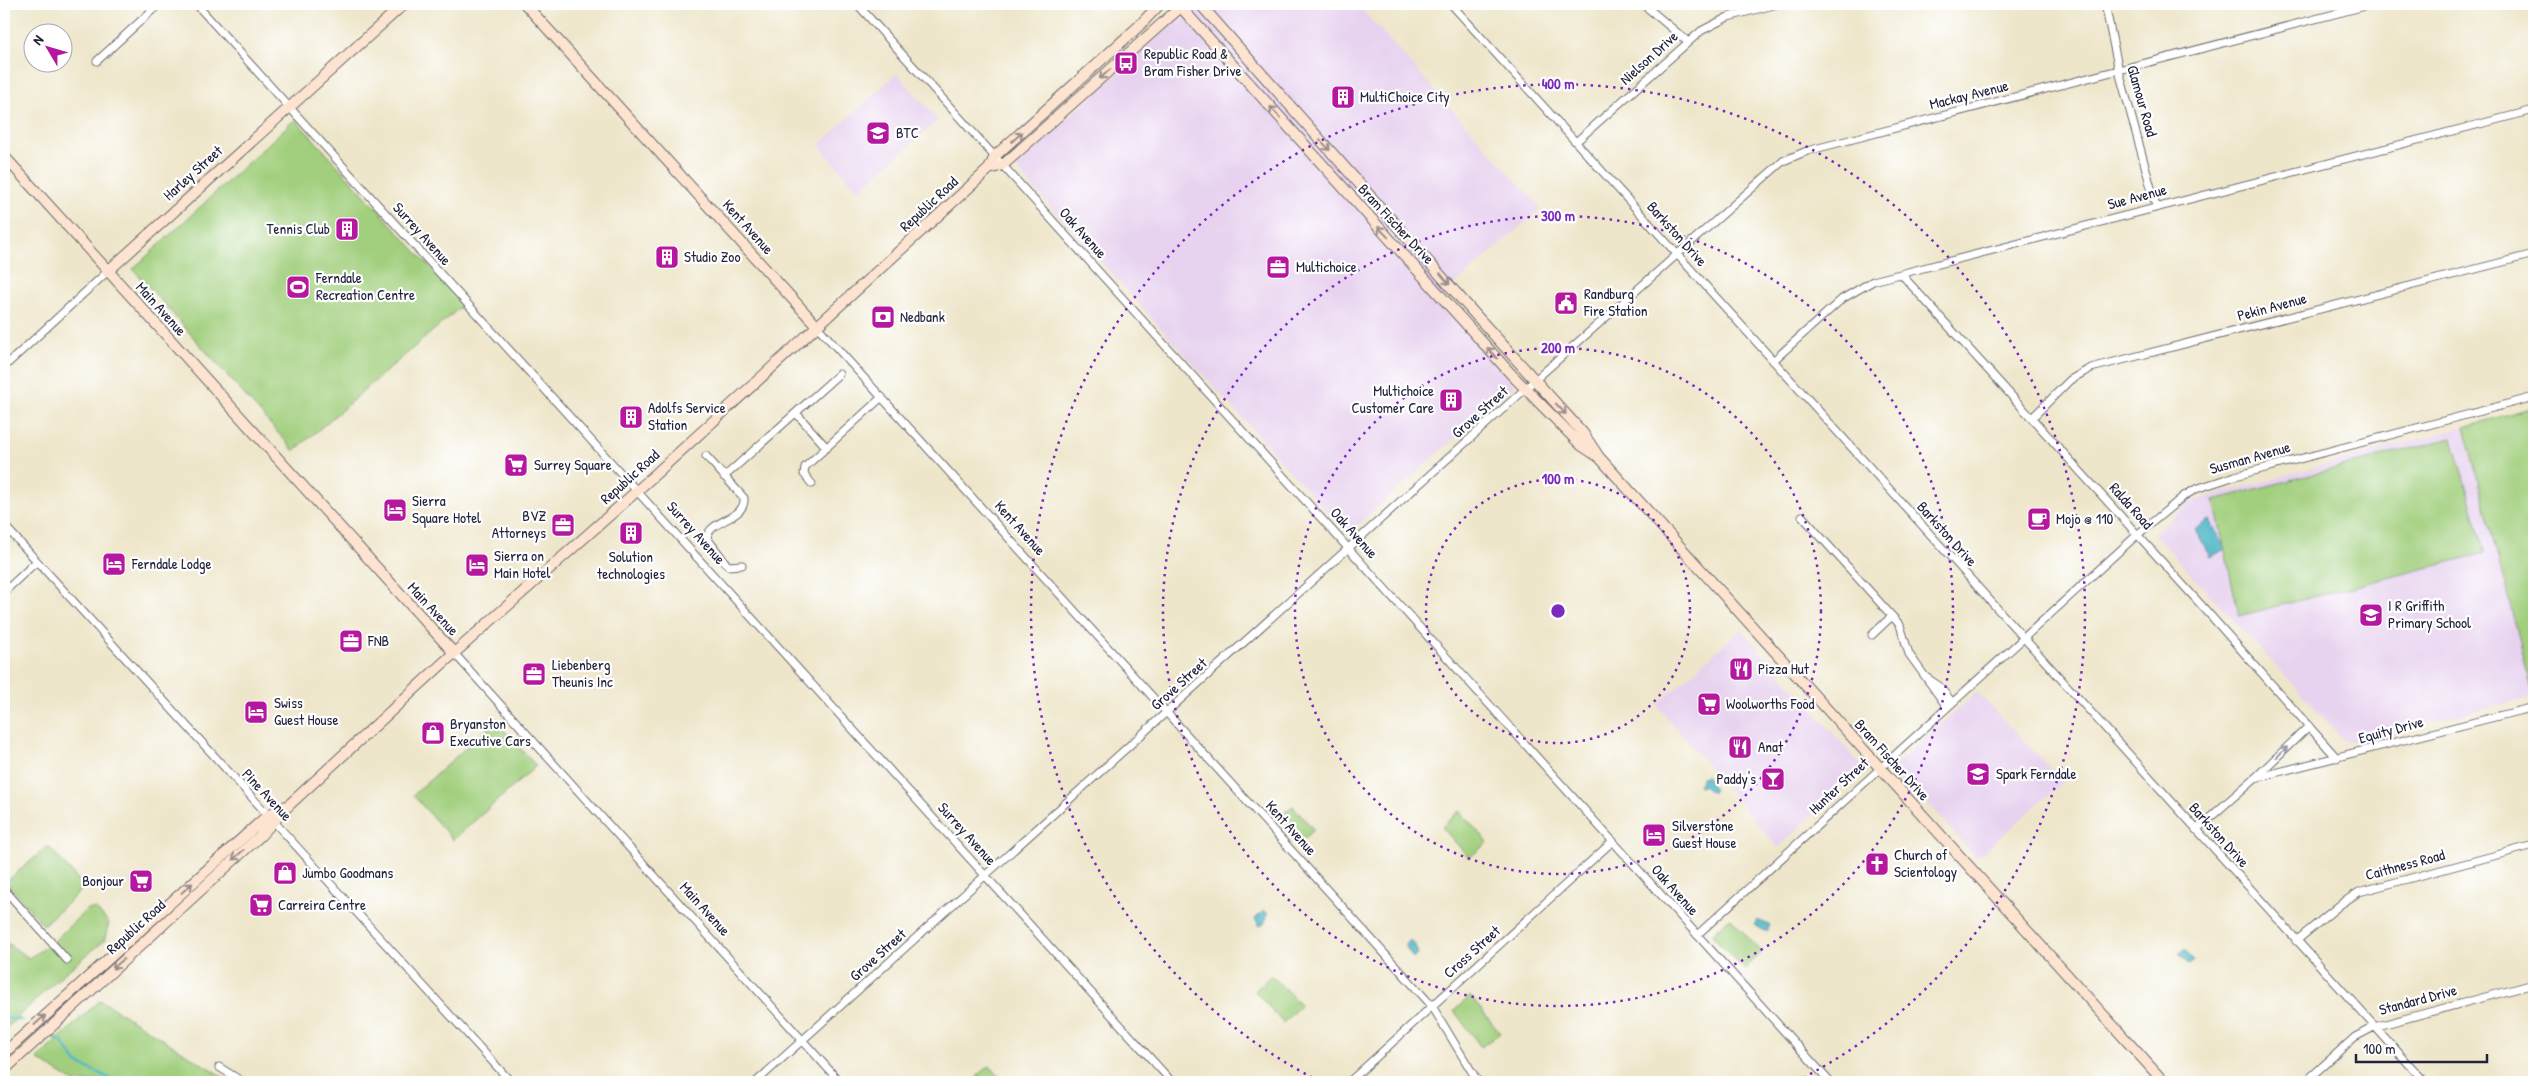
<svg xmlns="http://www.w3.org/2000/svg" width="2538" height="1086" font-family="'Patrick Hand',sans-serif">
	<style>
		.built { fill: #e7d2ef }
		.green { fill: #a1cf7d; stroke: #62785c }
		.water { fill: #49b6c5; stroke: #366c80 }
		.lines { fill: none; stroke-linecap: round; stroke-linejoin: round }
		.stream { stroke: #49b6c5; stroke-width: 2.5 }
		.street-casing { stroke: #69676d; stroke-width: 9 }
		.secondary-casing { stroke: #69676d; stroke-width: 12 }
		.street { stroke: #fff; stroke-width: 7 }
		.secondary { stroke: #fde4d0; stroke-width: 10 }
		.oneway { stroke: #9a8d8d }
		.oneway2 { stroke: #9c9ca7 }
		.ring { fill: none; stroke: #7b2cbf; stroke-width: 2.5; stroke-dasharray: 2.5 5 }
		.labels { text-anchor: middle; stroke-width: 4.5; stroke-linejoin: round; paint-order: stroke }
		.poi-label { font-size: 15px; fill: #22223b; stroke: #fff; text-anchor: start }
		.street-label { font-size: 15px; fill: #22223b; stroke: #fff }
		.centre { fill: #7b2cbf; stroke: #fff; stroke-width: 2.5 }
		.ring-label { font-size: 15px; text-anchor: middle; font-weight: bold; fill: #7b2cbf; stroke: #fff; stroke-width: 4.5; stroke-linejoin: round; paint-order: stroke }
	</style>
	<rect width="100%" height="100%" fill="#fff"/>
	<filter id="ink" filterUnits="userSpaceOnUse"><feTurbulence type="fractalNoise" baseFrequency=".02" numOctaves="2"/><feDisplacementMap in="SourceGraphic" scale="10" xChannelSelector="R" yChannelSelector="G"/><feConvolveMatrix kernelMatrix="1 2 1 2 8 2 1 2 1" color-interpolation-filters="sRGB"/></filter>
	<filter id="wash" filterUnits="userSpaceOnUse"><feTurbulence type="fractalNoise" baseFrequency=".0096" numOctaves="4" result="noise"/><feDisplacementMap in="SourceGraphic" scale="20" xChannelSelector="R" yChannelSelector="G"/><feGaussianBlur stdDeviation="1.12" result="paint"/><feColorMatrix in="noise" values="0 0 0 0 0 0 0 0 0 0 0 0 0 0 0 0 0 1.4 0 .05"/><feComposite in="paint" operator="in"/></filter>
	<g filter="url(#wash)">
		<rect width="100%" height="100%" fill="#eee6ca"/>
		<path class="built" d="M1195 4H1357L1541 208 1438 300 1515 385 1347 534 1014 166Z
			M897 73 938 120 858 191 819 145Z
			M2464 427 2534 697 2346 742 2154 534 2192 501Z
			M1741 629 1863 767 1778 848 1657 705Z
			M1977 692 2063 782 1977 858 1894 766Z"/>
		<path class="green" d="M295 119 464 304 294 451 133 269Z
			M2534 407V697L2464 427Z
			M2452 438 2485 553 2239 616 2214 500Z
			M496 721 536 766 453 840 413 795Z
			M1293 806 1314 830 1302 841 1280 816Z
			M1459 811 1488 842 1469 858 1442 827Z
			M48 846 85 887 43 925 6 882Z
			M87 909H96L109 923 104 941 61 976 4 1030V941L29 958 53 942Z
			M1730 918 1762 952 1744 970 1712 935Z
			M1271 975 1301 1005 1283 1023 1255 991Z
			M1470 996 1500 1033 1481 1047 1454 1011Z
			M100 1000 231 1082H74L37 1059Z
			M990 1066 1004 1082H983L977 1076Z"/>
		<path class="water" d="M2210 520 2225 549 2211 557 2195 529Z
			M1707 776 1714 789 1711 793 1703 785 1701 787 1698 786 1702 777Z
			M1264 910 1268 914 1264 924 1260 926 1255 919Z
			M1757 920 1770 925 1767 932 1754 925Z
			M1410 940 1414 943 1418 953 1413 958 1405 946Z
			M2184 950 2194 961 2189 965 2179 954Z"/>
		<g class="lines">
			<path class="stream" d="M4 1018 21 1020
				M54 1038 62 1042 77 1063 118 1082"/>
		</g>
	</g>
	<g filter="url(#ink)">
		<g class="lines">
			<g class="street-casing">
				<path id="street" d="M196 4 1172 1082
					M857 4 1830 1082
					M1451 4 2425 1082
					M1643 4 1687 41
					M2105 4 2119 71 2156 206
					M97 61 159 4
					M1577 141 1701 31 1728 17 1777 4
					M1902 275 2203 607 2337 758
					M817 326 1432 1006 1478 1082
					M1773 361 1842 299 1873 281 2534 110
					M4 367 107 272
					M796 413 827 448
					M2033 417 2070 380 2091 368 2534 254
					M706 456 744 498C746 520 709 519 707 538L728 566 742 565
					M724 477 839 374
					M812 484 804 474 805 467 882 397
					M1802 516 1900 625 1909 654 1947 707
					M4 525 511 1082
					M4 592 36 562
					M1872 635 1892 616
					M454 653 840 1082
					M1927 678 1939 686 1952 702
					M2255 778 2309 726
					M2196 830 2255 778 2534 707
					M4 889 67 960
					M1697 935 2137 535 2184 496 2196 489 2235 476 2534 397
					M2296 941 2341 904 2359 892 2534 845
					M219 1067 243 1082
					M756 1082 1535 380 1783 161 1807 151 2373 4
					M1349 1082 1613 841
					M2305 1082 2355 1037 2374 1027 2534 984"/>
			</g>
			<g class="secondary-casing">
				<path id="secondary" d="M525 4 817 326
					M1178 4 1511 374 1581 445 1599 457
					M1200 4 1473 312 1583 433 1599 457 2164 1082
					M4 156 454 653
					M989 169 1003 165 1184 4
					M107 272 404 4
					M4 1053 268 815 286 806
					M4 1070 260 836 289 805 442 664 638 490 989 169 995 156 1139 26 1160 4"/>
			</g>
			<use href="#street" class="street"/>
			<use href="#secondary" class="secondary"/>
		</g>
		<defs><path id="oneway-shaft" d="M-6 0H5M1.5-3L5.5 0L1.5 3" fill="none" stroke-width="1.6" stroke-linecap="round" stroke-linejoin="round" transform="scale(1.25)"/></defs>
		<g class="oneway">
			<use href="#oneway-shaft" transform="translate(1105 74) rotate(138)"/>
			<use href="#oneway-shaft" transform="translate(1275 112) rotate(-132)"/>
			<use href="#oneway-shaft" transform="translate(1017 137) rotate(-42)"/>
			<use href="#oneway-shaft" transform="translate(1325 145) rotate(48)"/>
			<use href="#oneway-shaft" transform="translate(1383 232) rotate(-134)"/>
			<use href="#oneway-shaft" transform="translate(1445 279) rotate(50)"/>
			<use href="#oneway-shaft" transform="translate(1492 353) rotate(-132)"/>
			<use href="#oneway-shaft" transform="translate(1561 409) rotate(47)"/>
			<use href="#oneway-shaft" transform="translate(238 855) rotate(138)"/>
			<use href="#oneway-shaft" transform="translate(187 888) rotate(-42)"/>
			<use href="#oneway-shaft" transform="translate(118 964) rotate(138)"/>
			<use href="#oneway-shaft" transform="translate(40 1020) rotate(-42)"/>
		</g>
		<use class="oneway2" href="#oneway-shaft" transform="translate(2282 752) rotate(-44)"/>
	</g>
	<g class="ring">
		<circle cx="1558" cy="611" r="132"/>
		<circle cx="1558" cy="611" r="263"/>
		<circle cx="1558" cy="611" r="395"/>
		<path d="M1319 1081A527 527 0 1 1 1797 1081"/>
	</g>
	<defs>
		<g id="bus-square" transform="scale(1.25)"><rect x="-9" y="-9" width="18" height="18" rx="4" fill="#b5179e" stroke="#fff"/><path d="M-5-6H5V4H4V6H2V4H-2V6H-4V4H-5ZM-3.5-4V0h7V-4ZM-3.5 1.2v1.5H-2V1.2ZM2 1.2v1.5H3.5V1.2Z" fill="#fff"/></g>
		<g id="building-square" transform="scale(1.25)"><rect x="-9" y="-9" width="18" height="18" rx="4" fill="#b5179e" stroke="#fff"/><path d="M-4-6H4V6H1V3H-1V6H-4ZM-2.5-4.3h1.7v1.8h-1.7ZM.8-4.3h1.7v1.8H.8ZM-2.5-1h1.7V.8h-1.7ZM.8-1h1.7V.8H.8Z" fill="#fff"/></g>
		<g id="university-square" transform="scale(1.25)"><rect x="-9" y="-9" width="18" height="18" rx="4" fill="#b5179e" stroke="#fff"/><path d="M0-5L7-2L0 1L-7-2ZM-4 1L0 2.5L4 1V4Q0 6-4 4Z" fill="#fff"/></g>
		<g id="office-square" transform="scale(1.25)"><rect x="-9" y="-9" width="18" height="18" rx="4" fill="#b5179e" stroke="#fff"/><path d="M-6-3h4V-5.5h4V-3h4V5H-6ZM-1-4.5V-3h2v-1.5ZM-6 0V1H6V0Z" fill="#fff"/></g>
		<g id="stadium-square" transform="scale(1.25)"><rect x="-9" y="-9" width="18" height="18" rx="4" fill="#b5179e" stroke="#fff"/><path d="M0-5a6.5 5 0 1 0 0 10a6.5 5 0 1 0 0-10ZM-3.5-1.8h7v3.6h-7Z" fill="#fff"/></g>
		<g id="civic-square" transform="scale(1.25)"><rect x="-9" y="-9" width="18" height="18" rx="4" fill="#b5179e" stroke="#fff"/><path d="M-.6-6.5H3V-4.5H.6V-3L4-1V1h2V6H-6V1h2V-1L-.6-3ZM-1.2 2.5V6h2.4V2.5Z" fill="#fff"/></g>
		<g id="bank-square" transform="scale(1.25)"><rect x="-9" y="-9" width="18" height="18" rx="4" fill="#b5179e" stroke="#fff"/><path d="M-6-4H6V4H-6ZM0-2.3a2.3 2.3 0 1 0 0 4.6a2.3 2.3 0 1 0 0-4.6Z" fill="#fff"/></g>
		<g id="supermarket-square" transform="scale(1.25)"><rect x="-9" y="-9" width="18" height="18" rx="4" fill="#b5179e" stroke="#fff"/><path d="M-6-5.5h2.5l.6 2H6L4.5 2H-2.5L-4.4-4H-6ZM-1.5 3.2a1.3 1.3 0 1 0 .1 0ZM3 3.2a1.3 1.3 0 1 0 .1 0Z" fill="#fff"/></g>
		<g id="hotel-square" transform="scale(1.25)"><rect x="-9" y="-9" width="18" height="18" rx="4" fill="#b5179e" stroke="#fff"/><path d="M-6-4.5h1.5V1H6V5H4.5V3h-9V5H-6ZM-4 0a1.8 1.8 0 1 1 3.6 0ZM.5 0V-2.5h3Q6-2.5 6 0Z" fill="#fff"/></g>
		<g id="cafe-square" transform="scale(1.25)"><rect x="-9" y="-9" width="18" height="18" rx="4" fill="#b5179e" stroke="#fff"/><path d="M-5.5-4.5H6V0H3Q3 3.5 0 3.5H-2.5Q-5.5 3.5-5.5 0ZM3-3.2v2h1.7v-2ZM-6 4.5H4V6H-6Z" fill="#fff"/></g>
		<g id="school-square" transform="scale(1.25)"><rect x="-9" y="-9" width="18" height="18" rx="4" fill="#b5179e" stroke="#fff"/><path d="M0-5L7-2L0 1L-7-2ZM-4 1L0 2.5L4 1V4Q0 6-4 4Z" fill="#fff"/></g>
		<g id="restaurant-square" transform="scale(1.25)"><rect x="-9" y="-9" width="18" height="18" rx="4" fill="#b5179e" stroke="#fff"/><path d="M-5-6h1v4h1v-4h1v4h1v-4h1v5L-1.5 .5V6h-2V.5L-5-1ZM5-6V6H3V1.5H1.5Q1.5-4 5-6Z" fill="#fff"/></g>
		<g id="shop-square" transform="scale(1.25)"><rect x="-9" y="-9" width="18" height="18" rx="4" fill="#b5179e" stroke="#fff"/><path d="M-5-2.5h2.3a2.7 3.5 0 0 1 5.4 0H5L5.5 6h-11ZM-1.5-2.5h3a1.5 2.3 0 0 0-3 0Z" fill="#fff"/></g>
		<g id="bar-square" transform="scale(1.25)"><rect x="-9" y="-9" width="18" height="18" rx="4" fill="#b5179e" stroke="#fff"/><path d="M-6-5H6L.8 .8V4.5H3.5V6h-7V4.5H-.8V.8Z" fill="#fff"/></g>
		<g id="church-square" transform="scale(1.25)"><rect x="-9" y="-9" width="18" height="18" rx="4" fill="#b5179e" stroke="#fff"/><path d="M-1.2-6h2.4v3.5h3.3v2.4h-3.3V6h-2.4V-.1h-3.3v-2.4h3.3Z" fill="#fff"/></g>
	</defs>
	<g fill-rule="evenodd">
		<use href="#bus-square" x="1126" y="63"/>
		<use href="#building-square" x="1343" y="97"/>
		<use href="#university-square" x="878" y="133"/>
		<use href="#building-square" x="347" y="229"/>
		<use href="#building-square" x="667" y="257"/>
		<use href="#office-square" x="1278" y="267"/>
		<use href="#stadium-square" x="298" y="287"/>
		<use href="#civic-square" x="1566" y="303"/>
		<use href="#bank-square" x="883" y="317"/>
		<use href="#building-square" x="1451" y="400"/>
		<use href="#building-square" x="631" y="417"/>
		<use href="#supermarket-square" x="516" y="465"/>
		<use href="#hotel-square" x="395" y="510"/>
		<use href="#cafe-square" x="2039" y="519"/>
		<use href="#office-square" x="563" y="525"/>
		<use href="#building-square" x="631" y="533"/>
		<use href="#hotel-square" x="114" y="564"/>
		<use href="#hotel-square" x="477" y="565"/>
		<use href="#school-square" x="2371" y="615"/>
		<use href="#office-square" x="351" y="641"/>
		<use href="#restaurant-square" x="1741" y="669"/>
		<use href="#office-square" x="534" y="674"/>
		<use href="#supermarket-square" x="1709" y="704"/>
		<use href="#hotel-square" x="256" y="712"/>
		<use href="#shop-square" x="433" y="733"/>
		<use href="#restaurant-square" x="1740" y="747"/>
		<use href="#school-square" x="1978" y="774"/>
		<use href="#bar-square" x="1773" y="779"/>
		<use href="#hotel-square" x="1654" y="835"/>
		<use href="#church-square" x="1877" y="864"/>
		<use href="#shop-square" x="285" y="873"/>
		<use href="#supermarket-square" x="141" y="881"/>
		<use href="#supermarket-square" x="261" y="905"/>
	</g>
	<g class="labels">
		<g class="poi-label">
			<text x="1144" y="59">Republic Road &amp;<tspan x="1144" dy="17">Bram Fisher Drive</tspan></text>
			<text x="1360" y="102">MultiChoice City</text>
			<text x="896" y="138">BTC</text>
			<text x="330" y="234" text-anchor="end">Tennis Club</text>
			<text x="684" y="262">Studio Zoo</text>
			<text x="1296" y="272">Multichoice</text>
			<text x="316" y="283">Ferndale<tspan x="316" dy="17">Recreation Centre</tspan></text>
			<text x="1584" y="299">Randburg<tspan x="1584" dy="17">Fire Station</tspan></text>
			<text x="900" y="322">Nedbank</text>
			<text x="1434" y="396" text-anchor="end">Multichoice<tspan x="1434" dy="17">Customer Care</tspan></text>
			<text x="648" y="413">Adolfs Service<tspan x="648" dy="17">Station</tspan></text>
			<text x="534" y="470">Surrey Square</text>
			<text x="412" y="506">Sierra<tspan x="412" dy="17">Square Hotel</tspan></text>
			<text x="546" y="521" text-anchor="end">BVZ<tspan x="546" dy="17">Attorneys</tspan></text>
			<text x="2056" y="524">Mojo @ 110</text>
			<text x="494" y="561">Sierra on<tspan x="494" dy="17">Main Hotel</tspan></text>
			<text x="631" y="562" text-anchor="middle">Solution<tspan x="631" dy="17">technologies</tspan></text>
			<text x="132" y="569">Ferndale Lodge</text>
			<text x="2388" y="611">I R Griffith<tspan x="2388" dy="17">Primary School</tspan></text>
			<text x="368" y="646">FNB</text>
			<text x="552" y="670">Liebenberg<tspan x="552" dy="17">Theunis Inc</tspan></text>
			<text x="1758" y="674">Pizza Hut</text>
			<text x="274" y="708">Swiss<tspan x="274" dy="17">Guest House</tspan></text>
			<text x="1726" y="709">Woolworths Food</text>
			<text x="450" y="729">Bryanston<tspan x="450" dy="17">Executive Cars</tspan></text>
			<text x="1758" y="752">Anat</text>
			<text x="1996" y="779">Spark Ferndale</text>
			<text x="1756" y="784" text-anchor="end">Paddy's</text>
			<text x="1672" y="831">Silverstone<tspan x="1672" dy="17">Guest House</tspan></text>
			<text x="1894" y="860">Church of<tspan x="1894" dy="17">Scientology</tspan></text>
			<text x="302" y="878">Jumbo Goodmans</text>
			<text x="124" y="886" text-anchor="end">Bonjour</text>
			<text x="278" y="910">Carreira Centre</text>
		</g>
		<g class="street-label">
			<text transform="translate(1649 58) rotate(-42)" y="5">Nielson Drive</text>
			<text transform="translate(1969 95) rotate(-14)" y="5">Mackay Avenue</text>
			<text transform="translate(2142 101) rotate(74)" y="5">Glamour Road</text>
			<text transform="translate(193 173) rotate(-42)" y="5">Harley Street</text>
			<text transform="translate(2137 197) rotate(-15)" y="5">Sue Avenue</text>
			<text transform="translate(929 204) rotate(-43)" y="5">Republic Road</text>
			<text transform="translate(1396 224) rotate(47)" y="5">Bram Fischer Drive</text>
			<text transform="translate(748 227) rotate(48)" y="5">Kent Avenue</text>
			<text transform="translate(1083 233) rotate(48)" y="5">Oak Avenue</text>
			<text transform="translate(422 234) rotate(48)" y="5">Surrey Avenue</text>
			<text transform="translate(1677 234) rotate(48)" y="5">Barkston Drive</text>
			<text transform="translate(2272 307) rotate(-15)" y="5">Pekin Avenue</text>
			<text transform="translate(161 309) rotate(48)" y="5">Main Avenue</text>
			<text transform="translate(1480 412) rotate(-42)" y="5">Grove Street</text>
			<text transform="translate(2250 458) rotate(-16)" y="5">Susman Avenue</text>
			<text transform="translate(630 477) rotate(-42)" y="5">Republic Road</text>
			<text transform="translate(2131 506) rotate(48)" y="5">Ralda Road</text>
			<text transform="translate(1020 528) rotate(48)" y="5">Kent Avenue</text>
			<text transform="translate(696 533) rotate(48)" y="5">Surrey Avenue</text>
			<text transform="translate(1354 533) rotate(48)" y="5">Oak Avenue</text>
			<text transform="translate(1947 534) rotate(48)" y="5">Barkston Drive</text>
			<text transform="translate(433 609) rotate(47)" y="5">Main Avenue</text>
			<text transform="translate(1179 684) rotate(-42)" y="5">Grove Street</text>
			<text transform="translate(2391 730) rotate(-15)" y="5">Equity Drive</text>
			<text transform="translate(1892 760) rotate(48)" y="5">Bram Fischer Drive</text>
			<text transform="translate(1839 786) rotate(-43)" y="5">Hunter Street</text>
			<text transform="translate(267 795) rotate(47)" y="5">Pine Avenue</text>
			<text transform="translate(1291 828) rotate(48)" y="5">Kent Avenue</text>
			<text transform="translate(967 834) rotate(48)" y="5">Surrey Avenue</text>
			<text transform="translate(2219 835) rotate(48)" y="5">Barkston Drive</text>
			<text transform="translate(2405 865) rotate(-15)" y="5">Caithness Road</text>
			<text transform="translate(1675 890) rotate(48)" y="5">Oak Avenue</text>
			<text transform="translate(705 909) rotate(48)" y="5">Main Avenue</text>
			<text transform="translate(136 927) rotate(-42)" y="5">Republic Road</text>
			<text transform="translate(1472 952) rotate(-42)" y="5">Cross Street</text>
			<text transform="translate(878 955) rotate(-42)" y="5">Grove Street</text>
			<text transform="translate(2418 1000) rotate(-15)" y="5">Standard Drive</text>
		</g>
	</g>
	<circle cx="1558" cy="611" r="8" class="centre"/>
	<g class="ring-label">
		<text x="1558" y="89">400 m</text>
		<text x="1558" y="221">300 m</text>
		<text x="1558" y="353">200 m</text>
		<text x="1558" y="484">100 m</text>
	</g>
	<rect width="2538" height="1086" fill="none" stroke="#fff" stroke-width="20"/>
	<g transform="translate(48 48) rotate(308)"><circle r="24" fill="#ffffff" stroke="#a7a7b1"/>
	<path d="M0-4L9 19L0 12L-9 19Z" fill="#b5179e"/>
	<text y="-8" font-size="14" font-weight="bold" text-anchor="middle" fill="#22223b">N</text>
	</g>
	<path d="M2356 1054v8h131v-8" fill="none" stroke="#22223b" stroke-width="2.5"/>
	<text x="2363" y="1054" font-size="15" fill="#22223b" stroke="#ffffff" stroke-width="4" paint-order="stroke">100 m</text>
</svg>
